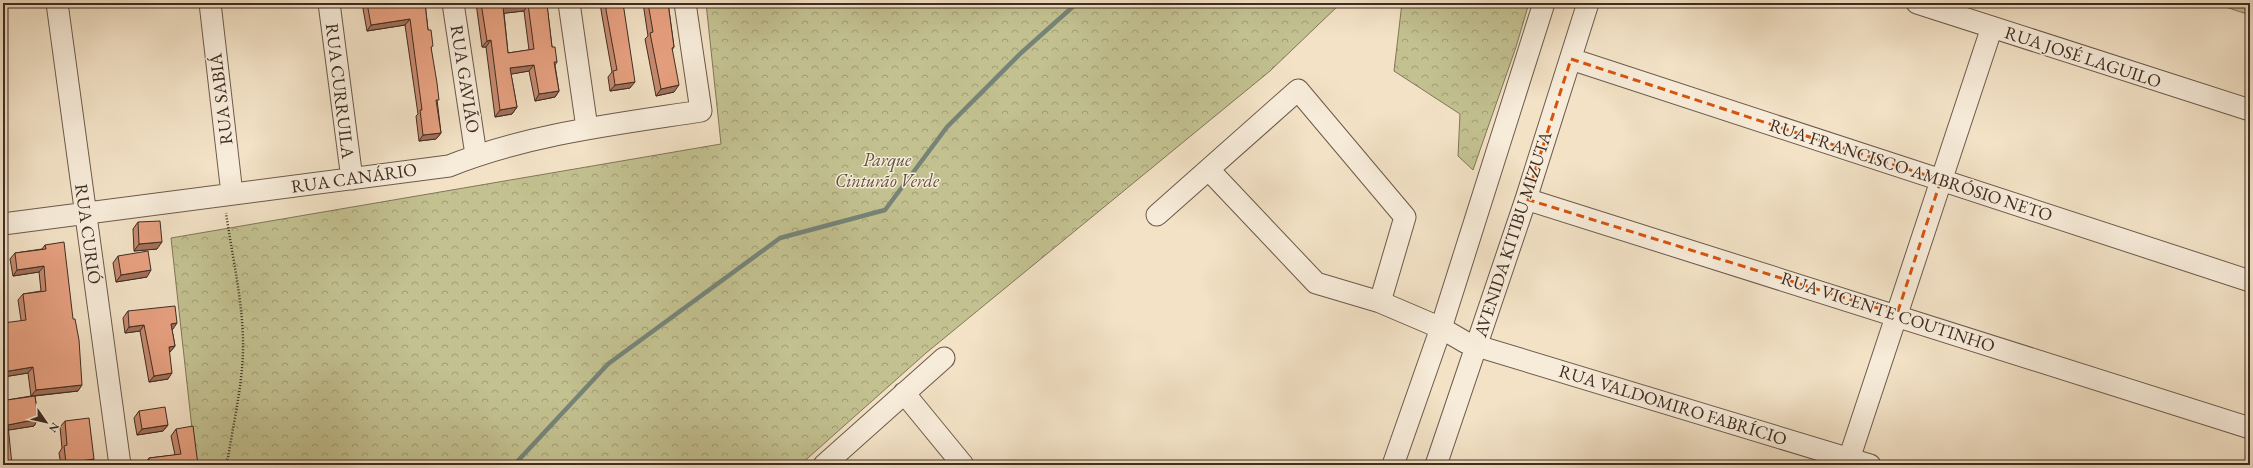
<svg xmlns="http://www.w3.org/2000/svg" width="2253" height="468" font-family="'EB Garamond',serif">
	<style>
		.grass { fill: url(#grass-tufts); stroke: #817659 }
		.forest { fill: url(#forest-crowns); stroke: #817659 }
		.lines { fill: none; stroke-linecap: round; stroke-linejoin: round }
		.stream { stroke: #768478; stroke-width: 4.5 }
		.minor-casing { stroke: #6c5a4b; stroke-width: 23 }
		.path { stroke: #3f2c22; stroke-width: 2.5; stroke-dasharray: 1 2; stroke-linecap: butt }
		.minor { stroke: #f7ecda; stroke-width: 21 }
		.wall { fill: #c88a6f; stroke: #3f2c22; fill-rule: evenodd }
		.shaded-wall { fill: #a2715a; stroke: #3f2c22 }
		.building { fill: #e8a181; stroke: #3f2c22; fill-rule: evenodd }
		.marked { fill: none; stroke: #d7540e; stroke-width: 3; stroke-dasharray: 8 5; stroke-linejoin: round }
		.labels { text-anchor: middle; stroke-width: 3; stroke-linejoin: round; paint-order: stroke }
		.street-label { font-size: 18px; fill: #3f2c22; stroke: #f7ecda }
		.park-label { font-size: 18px; font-style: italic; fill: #60513e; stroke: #f7ecda }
	</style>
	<defs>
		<pattern id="grass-tufts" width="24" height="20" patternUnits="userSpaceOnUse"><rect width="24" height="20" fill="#c3c190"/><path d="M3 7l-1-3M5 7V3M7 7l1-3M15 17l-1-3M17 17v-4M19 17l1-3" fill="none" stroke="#a09d75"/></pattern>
		<pattern id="forest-crowns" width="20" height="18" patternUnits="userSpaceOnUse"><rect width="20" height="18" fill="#c3c190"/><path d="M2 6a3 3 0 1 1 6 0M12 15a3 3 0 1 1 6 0" fill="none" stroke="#a09d75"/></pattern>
	</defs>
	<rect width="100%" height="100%" fill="#f3e2c6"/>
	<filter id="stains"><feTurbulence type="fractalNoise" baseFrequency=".005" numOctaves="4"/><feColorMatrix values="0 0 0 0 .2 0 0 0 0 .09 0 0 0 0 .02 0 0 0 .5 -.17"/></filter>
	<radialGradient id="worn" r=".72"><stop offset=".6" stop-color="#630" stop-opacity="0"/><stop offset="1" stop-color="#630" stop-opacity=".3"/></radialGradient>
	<path class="grass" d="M2213 3H2250V15Z"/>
	<path class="forest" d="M706 3H1341L1270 71 926 353 800 465H196L171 238 721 144Z
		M1402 3H1529L1516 47 1473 170 1458 156 1460 114 1394 71Z"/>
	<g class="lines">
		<path class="stream" d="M514 465 608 364 780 238 885 210 947 127 1021 53 1077 3"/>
		<g class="minor-casing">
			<path id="minor" d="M57 3 120 465
				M210 3 232 194
				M329 3 352 179
				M453 3 476 155
				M569 3 587 128
				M1917 3 2250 110
				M1571 59 2250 281
				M1209 170 1316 283 1380 302 1441 328 1465 342 1477 346 1870 465
				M1526 199 2250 428
				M1157 215 1298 90 1405 217 1380 302
				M3 224 449 166C529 134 617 124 701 111L685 3
				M904 393 963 465
				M824 465 944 358
				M1393 465 1441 328 1544 3
				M1436 465 1526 199 1588 3
				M1847 465 1992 27"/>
		</g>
		<path class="path" d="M224 465 228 458C234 419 244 379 243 340 242 297 232 255 226 213"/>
		<use href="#minor" class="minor"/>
	</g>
	<path class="wall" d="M362 3H425L428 30 431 49 441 133 436 139 419 141 416 116 418 114 405 25 367 31Z
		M476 3H549L547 6 552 47 557 62 555 65 559 91 555 97 535 101 529 71 511 74 517 107 512 114 495 117 486 47H482ZM524 11 529 50 508 53 504 13Z
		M600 3H623L630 88 610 91 608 77 612 72 602 16Z
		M643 3H668L674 47 672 50 674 92 656 96 645 39 648 36Z
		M138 222 157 249 134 251 133 229Z
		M45 245 78 391 35 396 38 419 34 426 8 430 3 465 7 400 31 396 28 373 3 377 21 320 18 300 23 294 41 291 39 272 13 276 10 259 15 253 42 249Z
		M118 256 147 277 116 282 113 263Z
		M128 311 173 329 172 330 175 346 170 352H169L168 379 149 382 140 331 125 333 123 318Z
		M139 411 168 425 163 431 137 435 134 418Z
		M65 421 90 465H61L59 453 62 448 60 427Z
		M176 429 198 465H144L149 458 175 455 171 436Z"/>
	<path class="shaded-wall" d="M528 4 524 11 498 14 503 7Z
		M410 19 405 25 367 31 371 25Z
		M491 40 486 47H482L487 41Z
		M534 65 529 71 506 75 510 68Z
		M635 82 630 88 610 91 615 85Z
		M679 85 674 92 656 96 661 89Z
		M559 91 555 97 535 101 539 94Z
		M517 107 512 114 495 117 500 110Z
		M441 133 436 139 419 141 423 135Z
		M162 242 157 249 134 251 139 244Z
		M44 266 39 272 13 276 17 270Z
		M151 270 147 277 116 282 121 275Z
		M177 323 173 329 167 330 171 324Z
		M144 325 140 331 125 333 129 327Z
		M175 346 170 352 164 353 169 347Z
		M33 367 28 373 3 377V372Z
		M172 373 168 379 149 382 154 376Z
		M82 385 78 391 31 396 36 390Z
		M38 419 34 426 3 431 8 425Z
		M168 425 163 431 137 435 142 429Z
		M94 459 90 465H65L66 463Z"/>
	<path class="building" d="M367 3H425L428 30H431L433 46 431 47 437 83 439 100H436L441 133 423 135 420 110H422L410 19 371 25Z
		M481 3H549L547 4 552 47H555L557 62H554L559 91 539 94 534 65 510 68 517 107 500 110 491 40 487 41ZM528 4 534 49 508 53 503 7Z
		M606 3H623L635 82 615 85 613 71 617 70 606 10Z
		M648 3H668L674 47 672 48 679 85 661 89 650 33 653 32Z
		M160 221 162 242 139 244 138 222Z
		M64 242 73 319H75L79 340 82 385 36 390 33 367 3 372V323L26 320 23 294 46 291 44 266 17 270 15 253 46 249 45 245Z
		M148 251 151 270 121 275 118 256Z
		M175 306 177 323 171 324 175 346 169 347 172 373 154 376 144 325 129 327 128 311Z
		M3 378 7 400 35 396 38 419 8 425 12 465H3Z
		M165 407 168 425 142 429 139 411Z
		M89 418 94 459 66 463 64 446 67 445 65 421Z
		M193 426 198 465H149V458L181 454 176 429Z"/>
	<path class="marked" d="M1571 59 1941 180 1897 314 1526 199Z"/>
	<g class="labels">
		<g class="street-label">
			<text transform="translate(2083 57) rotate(18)" y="6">RUA JOSÉ LAGUILO</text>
			<text transform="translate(465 79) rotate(81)" y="6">RUA GAVIÃO</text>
			<text transform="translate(340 91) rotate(83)" y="6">RUA CURRUILA</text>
			<text transform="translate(221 99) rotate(-97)" y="6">RUA SABIÁ</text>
			<text transform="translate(1911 170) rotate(18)" y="6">RUA FRANCISCO AMBRÓSIO NETO</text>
			<text transform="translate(354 178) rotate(-8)" y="6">RUA CANÁRIO</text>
			<text transform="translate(88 234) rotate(82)" y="6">RUA CURIÓ</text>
			<text transform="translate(1513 234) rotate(-72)" y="6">AVENIDA KITIBU MIZUTA</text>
			<text transform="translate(1888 312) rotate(18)" y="6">RUA VICENTE COUTINHO</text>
			<text transform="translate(1673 405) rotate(17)" y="6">RUA VALDOMIRO FABRÍCIO</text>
		</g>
		<g class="park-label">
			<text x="887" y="166">Parque<tspan x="887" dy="21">Cinturão Verde</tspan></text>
		</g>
	</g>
	<rect width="2253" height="468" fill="none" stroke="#f3e2c6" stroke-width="16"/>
	<rect x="4" y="4" width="2245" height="460" fill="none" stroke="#3f2c22" stroke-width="2"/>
	<rect x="8" y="8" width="2237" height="452" fill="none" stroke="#3f2c22"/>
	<g transform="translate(46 422) rotate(124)" stroke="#f7ecda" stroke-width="3" paint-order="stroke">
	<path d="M0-3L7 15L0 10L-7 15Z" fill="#3f2c22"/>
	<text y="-6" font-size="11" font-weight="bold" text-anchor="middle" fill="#3f2c22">N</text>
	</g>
	<rect width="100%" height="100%" filter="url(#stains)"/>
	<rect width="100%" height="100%" fill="url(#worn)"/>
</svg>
